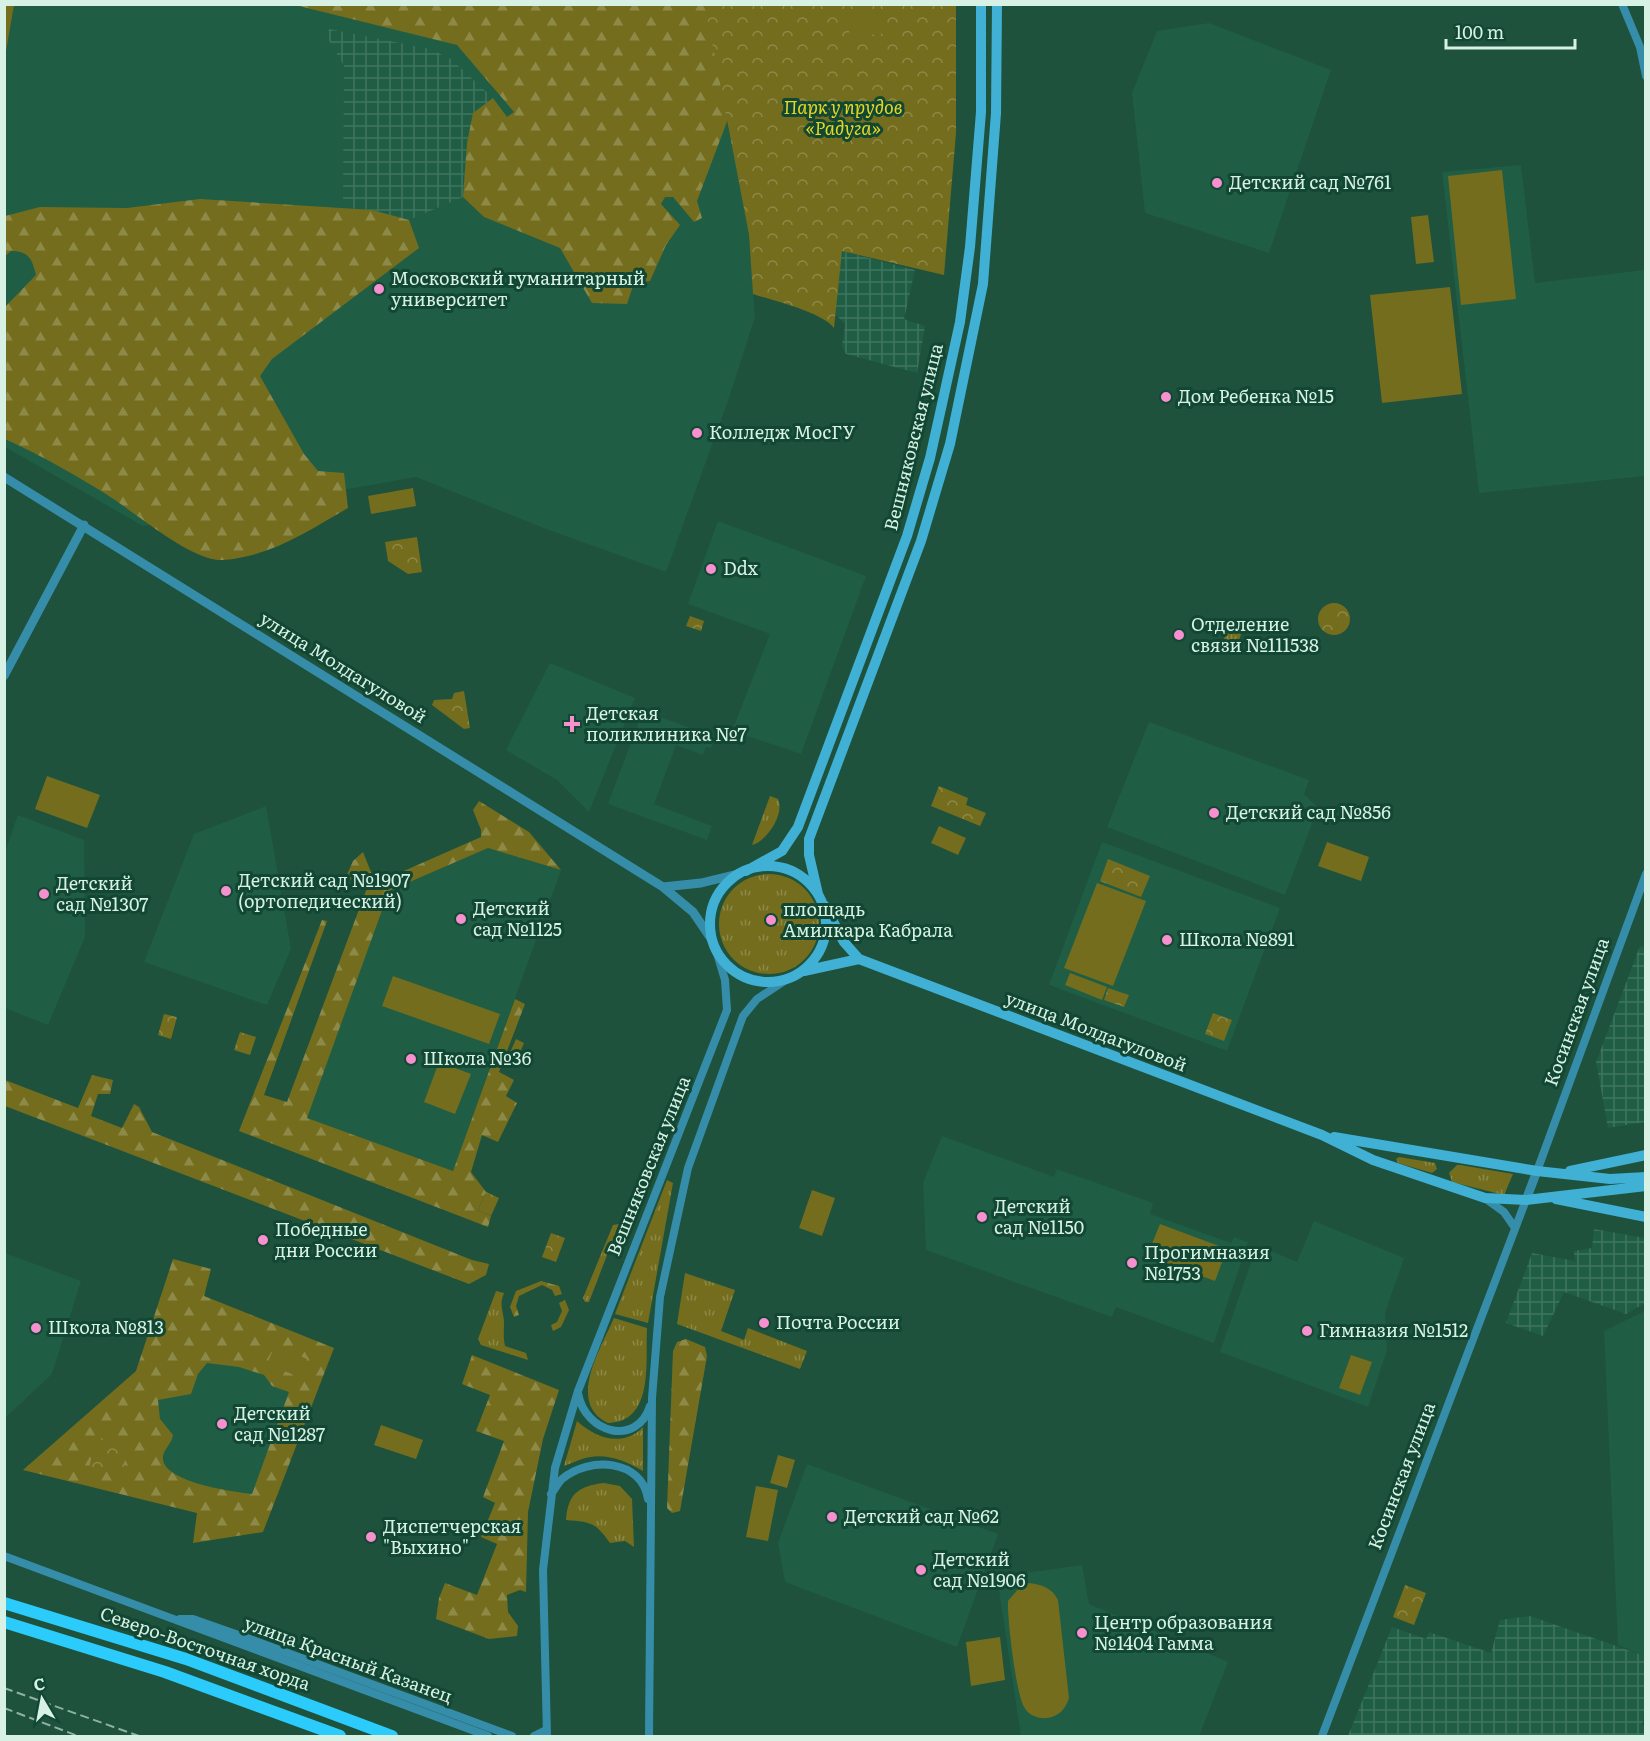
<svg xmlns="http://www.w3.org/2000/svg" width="1650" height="1741" font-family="Literata,serif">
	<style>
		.built { fill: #1f5d45 }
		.industrial { fill: url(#industrial-grid) }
		.grass { fill: url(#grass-tufts) }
		.forest { fill: url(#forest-firs); fill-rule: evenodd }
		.park { fill: url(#park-crowns) }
		.garden { fill: #746d1d }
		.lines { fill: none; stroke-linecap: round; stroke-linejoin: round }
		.minor { stroke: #368daa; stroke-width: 8 }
		.tertiary { stroke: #368daa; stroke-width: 9 }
		.secondary { stroke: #41b0d5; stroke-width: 10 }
		.primary { stroke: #2bccfb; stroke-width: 12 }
		.rail { stroke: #8eb2a2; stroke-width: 2; stroke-dasharray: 9 4.5; stroke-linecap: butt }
		.poi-dot { fill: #f790ce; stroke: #114733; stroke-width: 2 }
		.labels { text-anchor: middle; stroke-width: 6; stroke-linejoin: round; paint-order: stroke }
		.park-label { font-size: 18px; font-style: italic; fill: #e7d725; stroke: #114733 }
		.poi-label { font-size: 18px; fill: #d7f1e4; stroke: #114733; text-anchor: start }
		.street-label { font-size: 18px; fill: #d7f1e4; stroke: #114733 }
	</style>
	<defs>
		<pattern id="industrial-grid" width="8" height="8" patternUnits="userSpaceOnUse" patternTransform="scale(1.5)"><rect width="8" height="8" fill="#1f5d45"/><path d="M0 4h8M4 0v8" fill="none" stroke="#3f7560"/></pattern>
		<pattern id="grass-tufts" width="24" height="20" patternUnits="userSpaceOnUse" patternTransform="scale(1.5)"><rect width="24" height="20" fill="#746d1d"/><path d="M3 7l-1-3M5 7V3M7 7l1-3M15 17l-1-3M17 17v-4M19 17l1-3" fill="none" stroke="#8d8949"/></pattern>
		<pattern id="forest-firs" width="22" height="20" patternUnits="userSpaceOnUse" patternTransform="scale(1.5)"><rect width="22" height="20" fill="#746d1d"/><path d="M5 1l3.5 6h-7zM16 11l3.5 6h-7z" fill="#8d8949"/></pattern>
		<pattern id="park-crowns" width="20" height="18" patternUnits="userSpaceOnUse" patternTransform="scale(1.5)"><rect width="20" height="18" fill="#746d1d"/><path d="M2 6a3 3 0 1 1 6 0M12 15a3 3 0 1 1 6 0" fill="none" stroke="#8d8949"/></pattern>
	</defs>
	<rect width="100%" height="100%" fill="#1e523d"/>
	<path class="built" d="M5 5H705L749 235 755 317 729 398 666 572 549 530 416 477 143 526 5 447Z
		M1209 23 1331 70 1269 253 1145 213 1132 93 1157 31Z
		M1521 165 1535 283 1644 270 1645 476 1479 493 1442 172Z
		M718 521 866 576 801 754 732 731 770 634 688 604Z
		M550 663 635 698 589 812 557 780 506 750Z
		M643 711 715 737 711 748 706 747 703 755 676 745 654 804 712 826 707 840 608 804Z
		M1149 722 1309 780 1304 794 1318 808 1285 895 1107 827Z
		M266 806 291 949 267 1005 144 962 194 834Z
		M18 815 84 840 85 937 48 1025 5 1008V852Z
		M1102 842 1280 908 1227 1051 1049 985Z
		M488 848 561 870 453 1171 306 1118 389 891Z
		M942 1136 1054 1177 1057 1169 1153 1203 1150 1214 1231 1243 1234 1237 1248 1242 1214 1343 1116 1307 1112 1317 926 1250 923 1183Z
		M1314 1221 1404 1258 1385 1313 1387 1350 1368 1407 1220 1352 1257 1245 1297 1262Z
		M5 1253 81 1281 52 1374 5 1418Z
		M1645 1311V1656L1618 1645 1604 1331Z
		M179 1338 309 1383 265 1509 135 1465Z
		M807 1464 998 1534 957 1647 785 1582 778 1543Z
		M1082 1565 1089 1604 1228 1662 1199 1736H1021L997 1577Z"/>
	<path class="industrial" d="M329 29 430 49 451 59 493 98 473 114 467 143 463 197 409 220 372 210 343 208 344 66 327 37Z
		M842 251 915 270 904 319 925 326 917 373 846 354 842 346 845 324 835 314Z
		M1640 946 1646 947 1645 1122 1608 1128 1596 1062Z
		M1594 1229 1645 1238V1303L1626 1314 1564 1292 1543 1336 1506 1323 1532 1253 1575 1261 1574 1251 1592 1248Z
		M1530 1616 1645 1656V1716L1642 1725 1645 1727V1736H1348L1392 1627 1426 1639 1429 1632 1491 1653 1500 1620Z"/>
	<path class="grass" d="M1231 621 1244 626 1234 654 1220 649Z
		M770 796 778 799C785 814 767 841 752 845Z
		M719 924a50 50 0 1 1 100 0a50 50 0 1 1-100 0Z
		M1399 1157 1435 1163 1437 1169 1432 1173 1398 1163 1396 1159Z
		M1457 1165H1460L1513 1174 1504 1195 1452 1182 1449 1173Z
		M667 1180 673 1183 648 1323 615 1314Z
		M619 1224 589 1302H585L583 1298 613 1225Z
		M685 1273 735 1290 721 1331 744 1340 748 1328 807 1351 800 1369 677 1324Z
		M496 1291 504 1293C499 1305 503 1310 504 1321 504 1330 503 1337 505 1346L526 1353 528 1360 481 1345 478 1339Z
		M614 1318 647 1328C645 1361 655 1422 608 1423 566 1403 601 1348 614 1318Z
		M577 1421C595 1438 623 1448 643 1427V1471C624 1460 604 1452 582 1459 576 1461 570 1464 564 1466Z
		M604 1483 620 1486 632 1499 634 1547 625 1541 610 1543C595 1522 591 1522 566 1520 568 1494 578 1486 604 1483Z"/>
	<path class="forest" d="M295 5H706L728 119 697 201 702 218 694 222 673 197H665L661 204 680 225 666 245 650 281 634 283 627 304 592 303 560 248 484 217 463 197 467 143 473 113 493 98 507 117 514 112 457 45Z
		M200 199 372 210 409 220 419 248 272 359 260 376 304 454 318 471 344 473 348 508C306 532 272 556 223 560 193 562 138 515 112 498 78 476 42 456 5 439V307L36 275C32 258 28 251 11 251L5 256V216L40 207 127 208Z
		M479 801 529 832 561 870 488 848 389 891 307 1118 453 1171 515 999 525 1004 499 1072 514 1080 506 1096 517 1103 498 1142 482 1135 471 1172 486 1192 478 1210 491 1216 488 1227 239 1131 322 920 327 921 264 1095 287 1102 367 888 346 877 353 861 363 852 373 877 381 881 481 837V830L473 810Z
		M92 1075 113 1080 110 1094H98L91 1116 122 1128 134 1104 139 1107 152 1132 472 1260 489 1264 486 1275 469 1284 5 1106V1080L78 1108Z
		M173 1259 211 1269 204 1296 334 1348 263 1532 193 1543 197 1513 23 1470 136 1371ZM207 1363 239 1367 264 1375 272 1386 289 1392 252 1494C235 1492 159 1482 163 1456 164 1449 172 1443 173 1435L160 1419 158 1400 191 1394 198 1374Z
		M541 1281 559 1286 562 1294 555 1296 552 1290 542 1285 519 1296 516 1306 519 1315 514 1317 510 1307 516 1291Z
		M565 1300 569 1310 561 1327 553 1331 551 1325 557 1322 562 1311 559 1303Z
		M686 1339 705 1347 707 1356 680 1511 672 1513 667 1508 673 1351 677 1342Z
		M472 1355 559 1390 543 1439 528 1512 526 1592 520 1590 507 1595 508 1612 518 1626 517 1636 489 1639 436 1619 439 1598 445 1583 477 1595 497 1544 481 1537 495 1503 483 1497 504 1441 476 1431 490 1395 462 1384Z"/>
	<path class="park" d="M705 5H956V133L944 275 842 251 834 328C822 312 774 301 753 294L749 235Z
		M417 537 422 572 408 574 388 561 385 542Z
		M1318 619a16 16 0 1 1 32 0a16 16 0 1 1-32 0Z
		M690 616 704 621 701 631 686 626Z
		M464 691 470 728 464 729 432 705 434 700 452 699 454 693Z
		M939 786 968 798 966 805 986 813 980 826 931 806Z
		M1108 859 1150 876 1141 897 1100 881Z
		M1108 988 1129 995 1124 1007 1104 1000Z
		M1213 1013 1232 1020 1224 1041 1205 1034Z
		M164 1014 177 1017 171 1039 158 1035Z
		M240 1032 256 1037 250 1055 234 1050Z
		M516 1039 524 1043 517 1059 509 1055Z
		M486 1192 499 1198 491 1216 478 1210Z
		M551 1233 565 1238 556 1262 542 1257Z
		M96 1437 128 1444 122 1475 89 1468Z
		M1405 1585 1426 1593 1414 1625 1393 1617Z"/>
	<path class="garden" d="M5 4 14 5 5 57 4 5Z
		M884 12 887 33 850 37 847 16Z
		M1502 170 1516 299 1461 305 1448 176Z
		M1428 215 1434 262 1416 264 1411 217Z
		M1450 287 1462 394 1382 403 1370 295Z
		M413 488 416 506 371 514 368 496Z
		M47 776 100 795 87 828 35 809Z
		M939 826 966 838 958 855 931 843Z
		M1327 842 1369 857 1361 881 1318 866Z
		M1097 883 1146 901 1113 986 1064 968Z
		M1070 973 1107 987 1102 1000 1065 985Z
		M393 976 500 1014 489 1044 382 1006Z
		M439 1062 471 1074 455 1114 424 1102Z
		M812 1190 835 1198 822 1236 799 1228Z
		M1160 1224 1227 1249 1215 1281 1147 1256Z
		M275 1345 307 1359 299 1377 267 1364Z
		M1351 1355 1372 1362 1360 1395 1339 1388Z
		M381 1425 423 1440 416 1459 374 1445Z
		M778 1455 795 1460 787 1488 770 1483Z
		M756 1486 778 1490 768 1541 746 1537Z
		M1029 1583C1043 1585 1052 1588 1058 1600L1069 1698C1066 1708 1059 1717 1047 1718 1038 1719 1028 1715 1024 1707 1016 1693 1007 1618 1008 1601L1020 1587Z
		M1000 1637 1005 1680 971 1686 966 1642Z"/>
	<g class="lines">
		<path class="minor" d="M1622 4 1640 47 1646 76
			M1537 1171 1646 874
			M1486 1199 1504 1212 1515 1228
			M578 1393C585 1434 637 1447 650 1406
			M551 1494C555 1489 558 1483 562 1479 589 1456 642 1459 648 1499
			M4 1556 488 1736
			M180 1619H193L247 1638 512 1736
			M534 1736 544 1731
			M547 1736 543 1570 555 1468 578 1391 727 1010 725 980 716 950
			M649 1736 652 1398 660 1297 688 1168 743 1016 757 999 789 978
			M1322 1736 1526 1200"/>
		<path class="tertiary" d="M4 477 663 887 693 912 712 940
			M4 676 84 525
			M663 887 701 883 738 874
			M1526 1200 1537 1171"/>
		<path class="secondary" d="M710 924a58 58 0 1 1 116 0a58 58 0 1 1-116 0Z
			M746 871 782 851 798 827 907 536 930 458 944 395 960 322 970 247 981 112V4
			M818 894 809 855V839L921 541 950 444 983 284 996 113 997 4
			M824 905 844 942 859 959 1322 1135 1373 1160 1485 1198 1526 1200 1646 1186
			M804 971 859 959
			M1334 1137 1537 1171 1610 1179 1646 1177
			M1570 1171 1646 1155
			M1556 1199 1646 1217"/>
		<path class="primary" d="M4 1603 186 1659 392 1736
			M4 1622 165 1672 340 1736"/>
		<path class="rail" d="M4 1688 139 1736
			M4 1708 78 1736
			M4 1736H6"/>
	</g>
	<g class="poi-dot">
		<circle cx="1217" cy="183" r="6"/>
		<circle cx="379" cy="289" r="6"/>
		<circle cx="1166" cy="397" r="6"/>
		<circle cx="697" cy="433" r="6"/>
		<circle cx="711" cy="569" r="6"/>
		<circle cx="1179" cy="635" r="6"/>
		<path d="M569 715h6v6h6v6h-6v6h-6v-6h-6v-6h6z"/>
		<circle cx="1214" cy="813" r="6"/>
		<circle cx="226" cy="891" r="6"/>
		<circle cx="44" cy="894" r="6"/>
		<circle cx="461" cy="919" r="6"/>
		<circle cx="771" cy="920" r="6"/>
		<circle cx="1167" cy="940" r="6"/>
		<circle cx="411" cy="1059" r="6"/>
		<circle cx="982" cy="1217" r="6"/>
		<circle cx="263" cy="1240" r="6"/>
		<circle cx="1132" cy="1263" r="6"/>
		<circle cx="764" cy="1323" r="6"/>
		<circle cx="36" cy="1328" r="6"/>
		<circle cx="1307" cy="1331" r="6"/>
		<circle cx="222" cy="1424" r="6"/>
		<circle cx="832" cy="1517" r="6"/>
		<circle cx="371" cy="1537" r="6"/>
		<circle cx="921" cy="1570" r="6"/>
		<circle cx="1082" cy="1633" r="6"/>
	</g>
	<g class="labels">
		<g class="park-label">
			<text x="843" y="114">Парк у прудов<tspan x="843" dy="21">«Радуга»</tspan></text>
		</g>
		<g class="poi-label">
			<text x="1229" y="189">Детский сад №761</text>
			<text x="391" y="285">Московский гуманитарный<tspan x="391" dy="21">университет</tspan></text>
			<text x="1178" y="403">Дом Ребенка №15</text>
			<text x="709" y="439">Колледж МосГУ</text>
			<text x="723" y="575">Ddx</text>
			<text x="1191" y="631">Отделение<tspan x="1191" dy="21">связи №111538</tspan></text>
			<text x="586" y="720">Детская<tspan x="586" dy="21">поликлиника №7</tspan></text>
			<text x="1226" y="819">Детский сад №856</text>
			<text x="238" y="887">Детский сад №1907<tspan x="238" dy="21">(ортопедический)</tspan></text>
			<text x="56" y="890">Детский<tspan x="56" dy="21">сад №1307</tspan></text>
			<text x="473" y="915">Детский<tspan x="473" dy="21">сад №1125</tspan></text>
			<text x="783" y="916">площадь<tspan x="783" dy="21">Амилкара Кабрала</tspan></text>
			<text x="1179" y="946">Школа №891</text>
			<text x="423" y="1065">Школа №36</text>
			<text x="994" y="1213">Детский<tspan x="994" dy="21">сад №1150</tspan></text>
			<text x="275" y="1236">Победные<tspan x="275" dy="21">дни России</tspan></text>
			<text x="1144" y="1259">Прогимназия<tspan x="1144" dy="21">№1753</tspan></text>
			<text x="776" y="1329">Почта России</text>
			<text x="48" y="1334">Школа №813</text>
			<text x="1319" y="1337">Гимназия №1512</text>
			<text x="234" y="1420">Детский<tspan x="234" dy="21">сад №1287</tspan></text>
			<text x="844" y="1523">Детский сад №62</text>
			<text x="383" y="1533">Диспетчерская<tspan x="383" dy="21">"Выхино"</tspan></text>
			<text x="933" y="1566">Детский<tspan x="933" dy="21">сад №1906</tspan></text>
			<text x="1094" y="1629">Центр образования<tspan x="1094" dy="21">№1404 Гамма</tspan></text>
		</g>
		<g class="street-label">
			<text transform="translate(914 437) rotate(-76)" y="6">Вешняковская улица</text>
			<text transform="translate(343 668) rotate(32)" y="6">улица Молдагуловой</text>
			<text transform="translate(1577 1012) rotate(-70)" y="6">Косинская улица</text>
			<text transform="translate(1096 1032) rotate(21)" y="6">улица Молдагуловой</text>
			<text transform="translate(649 1166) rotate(-68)" y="6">Вешняковская улица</text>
			<text transform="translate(1402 1476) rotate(-69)" y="6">Косинская улица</text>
			<text transform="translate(205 1649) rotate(19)" y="6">Северо-Восточная хорда</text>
			<text transform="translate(348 1660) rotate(20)" y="6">улица Красный Казанец</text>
		</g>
	</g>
	<rect width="1650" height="1741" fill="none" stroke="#d7f1e4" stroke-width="12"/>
	<g transform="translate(42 1699) rotate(350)" stroke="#114733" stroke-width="4.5" paint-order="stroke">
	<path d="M0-4.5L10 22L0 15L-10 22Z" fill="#d7f1e4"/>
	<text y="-9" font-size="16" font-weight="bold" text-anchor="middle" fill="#d7f1e4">С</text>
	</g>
	<path d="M1446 39v9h129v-9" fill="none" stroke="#d7f1e4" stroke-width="3"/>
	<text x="1455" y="39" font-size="18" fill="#d7f1e4" stroke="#114733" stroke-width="4.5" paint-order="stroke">100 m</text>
</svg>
